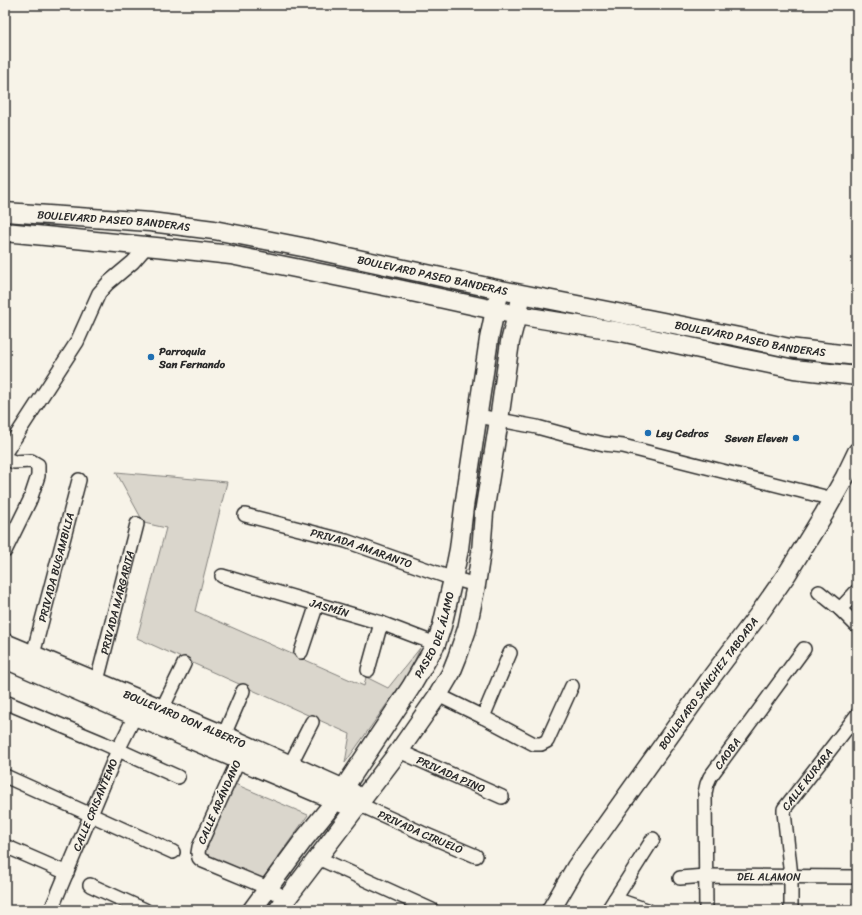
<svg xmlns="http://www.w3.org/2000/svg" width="862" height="915" font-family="Sriracha,sans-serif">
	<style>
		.green { fill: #dad6cc; stroke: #82807c }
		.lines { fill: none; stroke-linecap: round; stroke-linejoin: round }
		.street-casing { stroke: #2b2b2b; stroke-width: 16 }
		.secondary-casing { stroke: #2b2b2b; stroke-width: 21 }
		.street { stroke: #f7f3e8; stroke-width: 13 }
		.secondary { stroke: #f7f3e8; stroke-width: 18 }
		.poi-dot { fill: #1f6fb2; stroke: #f7f3e8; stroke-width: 1.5 }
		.labels { text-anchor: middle; stroke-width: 3.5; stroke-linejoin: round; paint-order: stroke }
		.street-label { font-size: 11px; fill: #2b2b2b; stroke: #f7f3e8 }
		.poi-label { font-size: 11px; font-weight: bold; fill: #2b2b2b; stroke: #f7f3e8; text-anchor: start }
	</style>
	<rect width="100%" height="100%" fill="#f7f3e8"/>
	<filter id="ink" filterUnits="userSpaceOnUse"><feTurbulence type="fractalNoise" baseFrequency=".025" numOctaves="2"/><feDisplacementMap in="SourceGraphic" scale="8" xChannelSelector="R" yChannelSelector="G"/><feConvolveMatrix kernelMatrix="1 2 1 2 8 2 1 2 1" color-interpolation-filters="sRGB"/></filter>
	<g filter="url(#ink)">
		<path class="green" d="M116 472 227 482 195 611 364 686 366 677 388 688 420 648 414 662 406 677 345 763 350 734 137 638 166 528 144 523Z
			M235 784 308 815 256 888 200 863Z"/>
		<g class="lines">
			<g class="street-casing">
				<g id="street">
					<path d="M478 416 537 427 570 436 604 444 623 446 833 499"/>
					<path id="s1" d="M245 515 346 541 445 576 476 585"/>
					<path d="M5 551 30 500 38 476V465L31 461 14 462 7 459 5 453 77 342 99 293 108 283 133 262 147 246"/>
					<path id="s2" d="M222 576 381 623 436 644"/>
					<path d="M819 592 840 609 857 626"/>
					<path d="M840 609 857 591"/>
					<path d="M301 652 317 604"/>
					<path id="s3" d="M31 662 79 480"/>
					<path d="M368 670 381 623"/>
					<path id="s4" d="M97 681 137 524"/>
					<path d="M438 695 483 717 534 744H541L547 741 572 686"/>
					<path d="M5 702 103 743 178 777"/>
					<path d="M162 709 184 664"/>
					<path d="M483 717 510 653"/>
					<path d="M224 735 243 691"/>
					<path id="s5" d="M399 751 502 797"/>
					<path d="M242 752 199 847 198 853 199 858 203 861 268 888 287 899"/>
					<path d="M290 765 312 722"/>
					<path d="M5 776 173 852"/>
					<path id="s6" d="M354 809 365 807 422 833 476 856"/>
					<path d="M5 846 67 873"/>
					<path d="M318 858 432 910"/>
					<path id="s7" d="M680 878 705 876 857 877"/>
					<path d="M90 885 145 910"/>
					<path d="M615 899 647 910"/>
					<path id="s8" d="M51 910 118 750 139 708"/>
					<path d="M608 910 653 839"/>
					<path id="s9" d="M706 910 705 793 707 784 710 777 804 649"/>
					<path id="s10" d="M791 910V876L784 812V809L857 715"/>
				</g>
			</g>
			<g class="secondary-casing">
				<g id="secondary">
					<path id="s11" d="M5 212 150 222 214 230 302 247 501 290 739 337 789 348 857 356"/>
					<path d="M5 232 186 250 231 255 389 287 517 315 621 332 746 359 794 369 857 376"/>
					<path id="s12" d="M5 643 224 735 353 793"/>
					<path d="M5 659 135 716 346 805"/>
					<path id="s13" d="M252 910 305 838 336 800 411 687 436 644 442 626 453 579 459 549 464 507 489 339 495 310 498 299"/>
					<path d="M278 910 399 751 438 695 451 673 457 658 467 629 476 585 481 552 484 513 499 420 510 342 520 303"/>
					<path id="s14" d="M551 910 576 867 713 675 759 614 787 574 824 514 845 477 857 452"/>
				</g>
			</g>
			<use href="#street" class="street"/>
			<use href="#secondary" class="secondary"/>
		</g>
	</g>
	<g class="poi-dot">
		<circle cx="151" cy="357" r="4"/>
		<circle cx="648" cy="433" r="4"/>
		<circle cx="796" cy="438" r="4"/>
	</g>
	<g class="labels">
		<g class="street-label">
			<text dy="4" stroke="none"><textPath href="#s11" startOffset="109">BOULEVARD PASEO BANDERAS</textPath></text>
			<text dy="4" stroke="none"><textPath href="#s11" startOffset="433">BOULEVARD PASEO BANDERAS</textPath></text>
			<text dy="4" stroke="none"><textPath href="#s11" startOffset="757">BOULEVARD PASEO BANDERAS</textPath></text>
			<text dy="4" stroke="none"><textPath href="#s1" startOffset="121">PRIVADA AMARANTO</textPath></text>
			<text dy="4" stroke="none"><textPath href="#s3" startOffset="98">PRIVADA BUGAMBILIA</textPath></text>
			<text dy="4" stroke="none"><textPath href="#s4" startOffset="81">PRIVADA MARGARITA</textPath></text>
			<text dy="4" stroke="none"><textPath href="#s2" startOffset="112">JASMÍN</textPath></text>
			<text dy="4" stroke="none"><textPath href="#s13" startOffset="332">PASEO DEL ÁLAMO</textPath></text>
			<text dy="4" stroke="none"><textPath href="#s14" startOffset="276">BOULEVARD SÁNCHEZ TABOADA</textPath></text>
			<text dy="4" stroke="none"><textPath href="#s12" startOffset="195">BOULEVARD DON ALBERTO</textPath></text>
			<text dy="4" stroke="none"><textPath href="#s9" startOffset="163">CAOBA</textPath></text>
			<text dy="4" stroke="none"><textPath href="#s5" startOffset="57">PRIVADA PINO</textPath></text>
			<text dy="4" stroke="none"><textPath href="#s10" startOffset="139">CALLE KURARA</textPath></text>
			<text transform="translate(219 802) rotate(-66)" y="4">CALLE ARÁNDANO</text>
			<text dy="4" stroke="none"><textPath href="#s8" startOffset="114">CALLE CRISANTEMO</textPath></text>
			<text dy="4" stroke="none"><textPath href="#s6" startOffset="72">PRIVADA CIRUELO</textPath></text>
			<text dy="4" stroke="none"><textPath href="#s7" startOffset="89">DEL ALAMON</textPath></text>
		</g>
		<g class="poi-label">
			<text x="159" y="355">Parroquia<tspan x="159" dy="13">San Fernando</tspan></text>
			<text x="656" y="437">Ley Cedros</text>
			<text x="788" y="442" text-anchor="end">Seven Eleven</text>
		</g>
	</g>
	<rect width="862" height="915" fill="none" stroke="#f7f3e8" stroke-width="20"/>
	<rect x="10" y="10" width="842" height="895" fill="none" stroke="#2b2b2b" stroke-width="1.5" filter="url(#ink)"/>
</svg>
